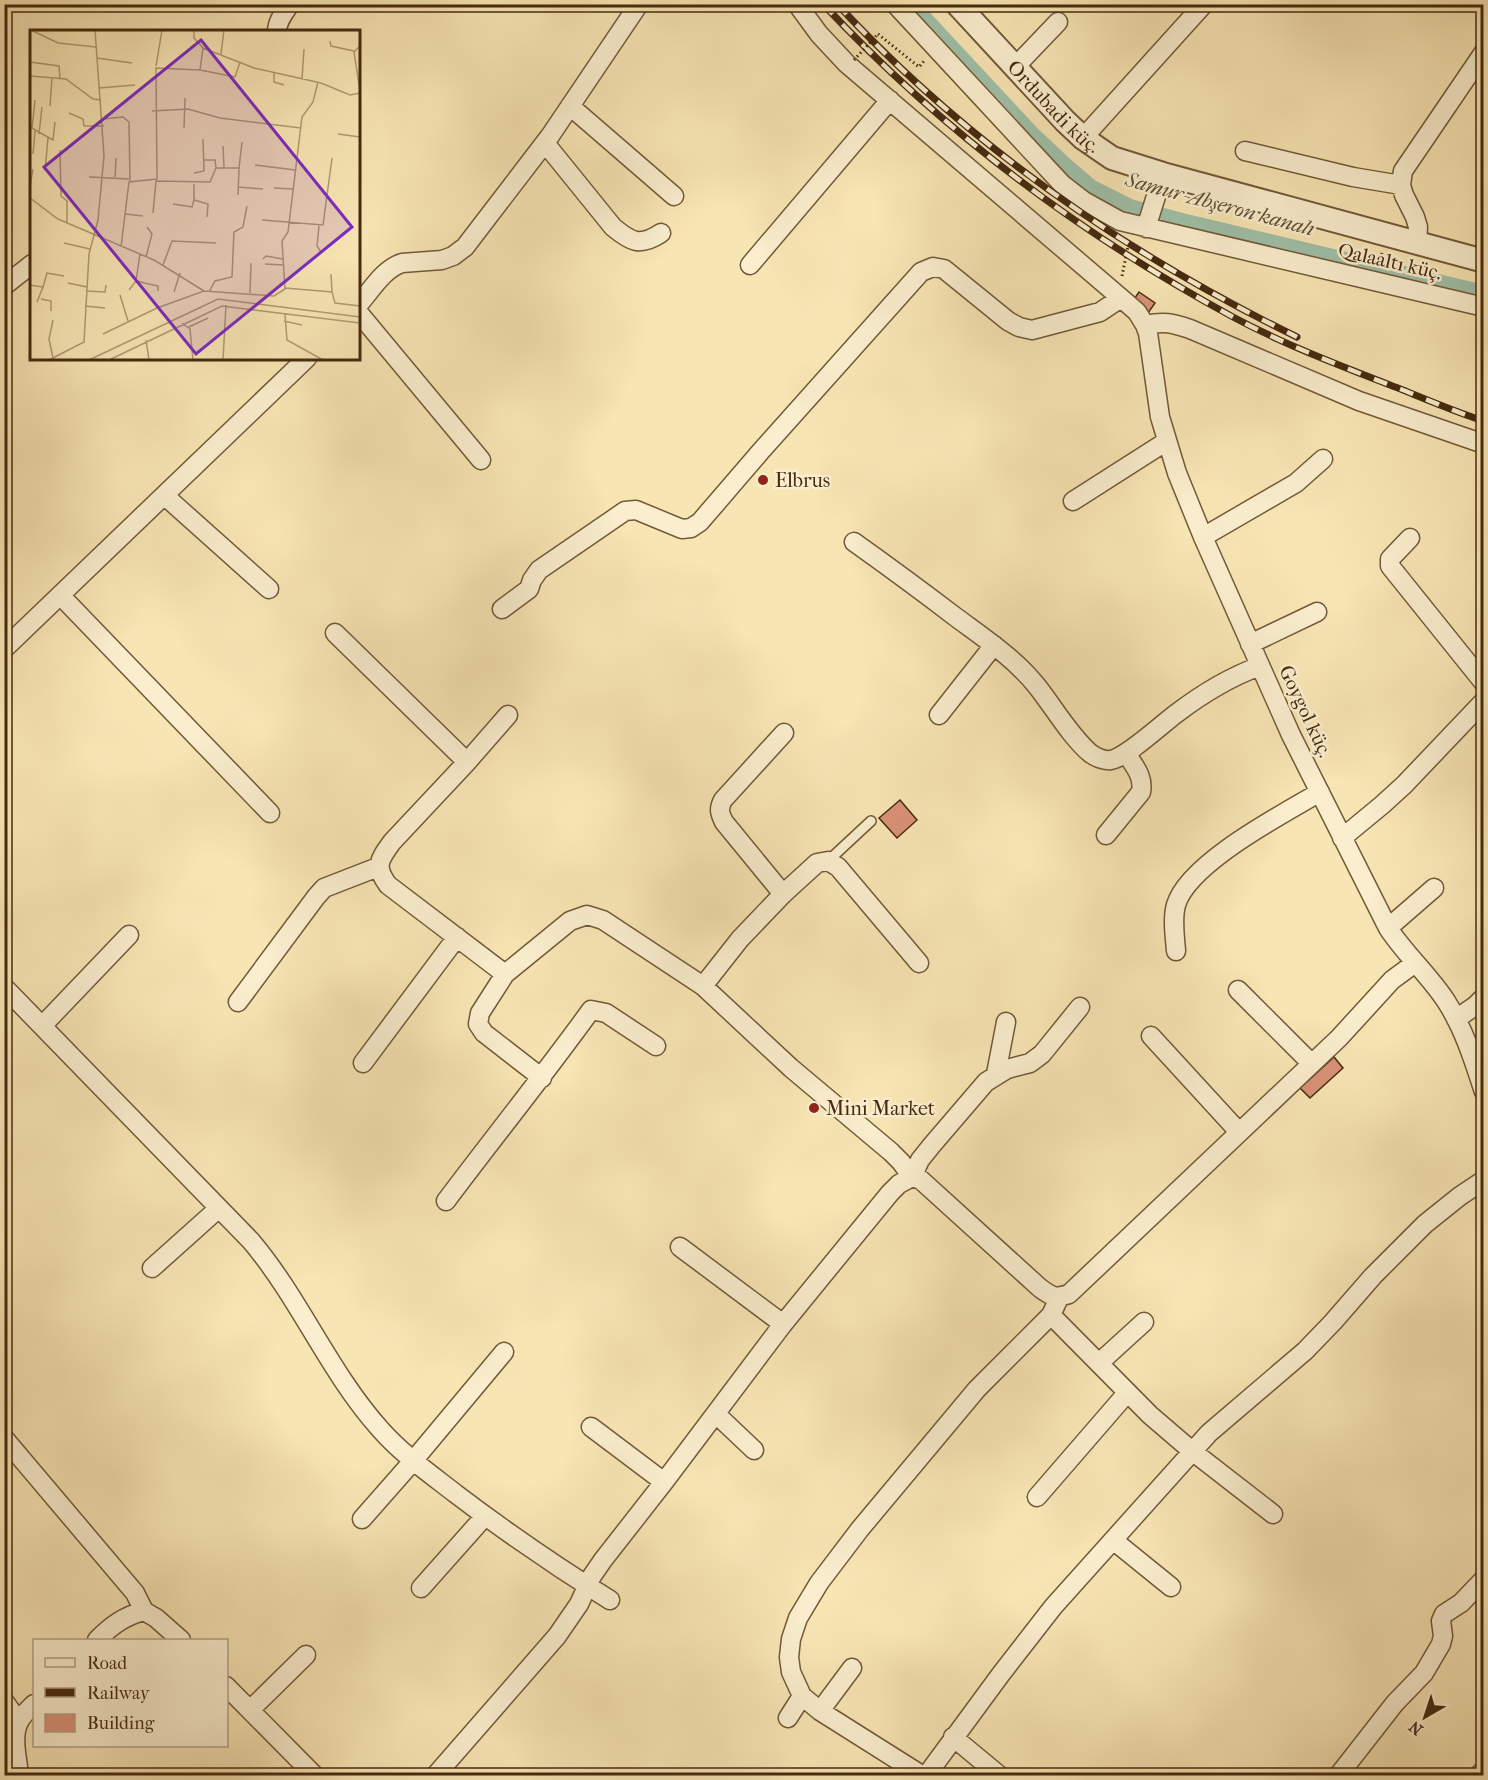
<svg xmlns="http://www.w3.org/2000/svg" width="1488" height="1780" font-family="'IM FELL French Canon',serif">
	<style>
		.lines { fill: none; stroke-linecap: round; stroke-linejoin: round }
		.canal { stroke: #9fc0a8; stroke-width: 16 }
		.building { fill: #da9278; stroke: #452a0f; stroke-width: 1.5 }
		.service-casing { stroke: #725938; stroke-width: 12 }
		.minor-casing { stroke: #725938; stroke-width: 21 }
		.tertiary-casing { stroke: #725938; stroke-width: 26 }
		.path { stroke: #452a0f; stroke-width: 3; stroke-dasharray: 1.5 3; stroke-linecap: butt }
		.service { stroke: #faeece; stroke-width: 9 }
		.minor { stroke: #faeece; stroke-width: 18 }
		.tertiary { stroke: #faeece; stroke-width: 22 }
		.rail-casing { stroke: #452a0f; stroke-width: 7 }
		.rail { stroke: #faeece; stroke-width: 4.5; stroke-dasharray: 14; stroke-linecap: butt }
		.path-bridge { stroke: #452a0f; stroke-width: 3; stroke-dasharray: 1.5 3; stroke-linecap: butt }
		.poi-dot { fill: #8f2418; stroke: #faeece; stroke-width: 2 }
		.labels { text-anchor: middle; stroke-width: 5; stroke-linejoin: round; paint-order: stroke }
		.street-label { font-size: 20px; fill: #452a0f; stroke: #faeece }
		.poi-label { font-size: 20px; fill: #452a0f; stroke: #faeece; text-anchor: start }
		.water-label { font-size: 21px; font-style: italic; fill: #5c5035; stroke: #faeece }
		.inset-road { fill: none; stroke: #b09a72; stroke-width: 1.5 }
		.view { fill: #7b2cbf; fill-opacity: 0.15; stroke: #7b2cbf; stroke-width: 3 }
		.inset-edge { fill: none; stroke: #452a0f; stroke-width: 3 }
	</style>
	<rect width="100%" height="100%" fill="#f8e5b4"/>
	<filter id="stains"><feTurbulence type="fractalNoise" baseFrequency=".00333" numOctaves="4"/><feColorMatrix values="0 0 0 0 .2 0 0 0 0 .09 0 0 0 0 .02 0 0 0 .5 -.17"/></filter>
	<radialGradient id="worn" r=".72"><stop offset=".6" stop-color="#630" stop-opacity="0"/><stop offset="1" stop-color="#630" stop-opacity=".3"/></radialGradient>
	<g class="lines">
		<path class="canal" d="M911 4 1031 133 1065 165 1092 188 1130 207 1178 220 1484 293"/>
	</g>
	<path class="building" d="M1139 292 1155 303 1148 313 1132 302Z
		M900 800 917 820 897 838 879 818Z
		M1334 1057 1343 1068 1310 1098 1300 1088Z"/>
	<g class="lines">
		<g class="service-casing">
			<path id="service" d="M828 861 871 821"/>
		</g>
		<g class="minor-casing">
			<path id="minor" d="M797 4 819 34 847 64 1121 298 1137 312 1145 325 1148 333 1160 417 1177 473 1203 537 1291 735 1388 928C1405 954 1429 975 1446 1001 1464 1029 1474 1061 1484 1092
				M895 4 1062 184 1084 201 1120 221 1484 307
				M277 32C277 21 284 13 290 4
				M1015 67 1058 22
				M570 106 674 196
				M1083 138 1204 4
				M545 143 613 227C631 242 640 247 661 233
				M1245 151 1353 177 1401 185
				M1146 228 1163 174
				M1417 242 1418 227 1415 217 1404 195 1401 185 1403 171 1484 52
				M750 265 890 100
				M4 286 32 264
				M358 305C371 291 383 269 402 263L442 260 453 256 465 247 550 136 639 4
				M358 312 481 460
				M1145 325C1164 321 1172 323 1190 329L1359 401 1484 444
				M165 496 269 589
				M1073 501 1167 441
				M1203 537 1296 483 1323 459
				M1410 538 1390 559V566L1484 683
				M854 542C889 567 923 592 957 618 984 638 1014 658 1036 685 1053 706 1070 736 1090 753 1095 757 1104 761 1111 760 1127 757 1162 724 1177 713 1202 694 1230 677 1260 666
				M61 596 270 813
				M502 609 529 589 532 580 539 570 625 511 636 510 682 529 691 528 700 522 761 451 921 272 933 267 944 269 1008 321 1019 327 1032 330 1100 312 1121 298
				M335 633 467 762
				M1250 644 1317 612
				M4 649 307 358
				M508 715 467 762 392 842C379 860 374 866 388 885L505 974 570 921 587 915 603 920 703 986 791 1068 891 1152 901 1162 912 1177 920 1160 932 1145 986 1082 1007 1069 1030 1063 1042 1054 1080 1007
				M939 715 994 645
				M1106 835 1141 792C1144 776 1134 766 1126 753
				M1342 838 1382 805 1404 785 1484 701
				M783 894 817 863 828 861 838 867 919 963
				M1388 928 1434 888
				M1176 951C1175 937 1172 919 1176 905 1188 863 1283 814 1320 792
				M505 974 480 1013 478 1024 484 1033 542 1078
				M703 986 740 939 783 894 724 822C720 814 718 809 723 800L784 733
				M4 987 251 1241C300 1299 329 1372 380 1429 402 1454 429 1473 456 1494 506 1532 557 1567 610 1600
				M1238 990 1311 1063
				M238 1002 316 897 324 888 378 867
				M1456 1019 1475 1006 1484 997
				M42 1026 129 935
				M1151 1036 1239 1132
				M363 1063 457 937
				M996 1074 1006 1022
				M446 1201C494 1137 544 1075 591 1010L606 1013 656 1046
				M680 1247 783 1324
				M152 1268 219 1208
				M1051 1315 1150 1415 1192 1451 1273 1514
				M1099 1363 1144 1322
				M716 1414 754 1450
				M591 1427 664 1482
				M4 1438 135 1593 144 1611
				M1037 1497 1127 1393
				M362 1519 413 1461 504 1352
				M1113 1540 1171 1587
				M421 1588 485 1516
				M97 1640C111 1626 124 1616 144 1611L156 1618 181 1640
				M226 1686 315 1776
				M4 1701 19 1722
				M250 1710 306 1655
				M820 1711 852 1668
				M788 1718 802 1696
				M953 1737 1000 1776
				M19 1776C18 1760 11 1737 19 1722 22 1715 29 1709 34 1704
				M435 1776 557 1636 579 1604 592 1576 603 1560 664 1482 783 1324 890 1193 899 1184 912 1177 921 1180 1040 1288C1051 1296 1055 1299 1069 1294L1339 1038 1392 980 1415 963
				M923 1776 820 1711 802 1696 791 1672 789 1657 791 1639 798 1618 819 1583 860 1529 977 1389 1051 1315 1059 1298
				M926 1776 1001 1674 1053 1607 1209 1433 1305 1351 1333 1322 1373 1276 1425 1224 1460 1196 1484 1180
				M1338 1776 1395 1703 1424 1673 1441 1644 1443 1636 1441 1621 1444 1614 1461 1603 1484 1579
				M1478 1776 1484 1770"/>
		</g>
		<g class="tertiary-casing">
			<g id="tertiary">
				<path id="s1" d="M957 4 1065 121 1083 138 1112 158 1163 174 1484 261"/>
			</g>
		</g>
		<path class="path" d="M878 34 919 67 924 61
			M1378 267 1382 253
			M1122 276 1129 241"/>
		<use href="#service" class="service"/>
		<use href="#minor" class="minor"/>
		<use href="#tertiary" class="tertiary"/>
		<g class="rail-casing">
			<path id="rail" d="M823 4C942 131 1080 234 1233 317 1287 346 1346 368 1403 390 1430 401 1456 412 1484 421
				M837 4C968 145 1125 253 1297 337"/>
		</g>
		<use href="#rail" class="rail"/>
		<path class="path-bridge" d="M854 60 878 34"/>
	</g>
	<g class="poi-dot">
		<circle cx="763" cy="480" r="6"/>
		<circle cx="814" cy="1108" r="6"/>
	</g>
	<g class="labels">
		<g class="street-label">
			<text dy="7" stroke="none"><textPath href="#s1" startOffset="141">Ordubadi küç.</textPath></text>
			<text transform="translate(1390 261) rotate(13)" y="7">Qalaaltı küç.</text>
			<text transform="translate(1306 711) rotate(65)" y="7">Goygol küç.</text>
		</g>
		<g class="poi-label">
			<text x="775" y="487">Elbrus</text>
			<text x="826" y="1115">Mini Market</text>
		</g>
		<g class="water-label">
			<text transform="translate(1220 204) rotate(15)" y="7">Samur-Abşeron kanalı</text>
		</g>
	</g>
	<g transform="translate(30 30)">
		<rect width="330" height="330" fill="#f8e5b4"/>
		<path class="inset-road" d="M1 0 28 13 66 17M300 11 301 16 324 21M330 16 324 22 330 61M173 18 224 38 291 53 320 65 330 63M191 24 194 0M67 28 102 33M0 32 29 36 30 48M126 36 132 0M170 40 205 47 210 32M244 43V52L254 55M0 46 36 49 63 69 71 70M272 49 274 19M69 58 105 55M20 76 22 48M122 81 158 79 190 88 271 98M39 83 53 89 54 96H74M73 89 93 87 99 92 100 151M0 97 23 110 25 92M154 98 155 68M2 99 5 70M9 104 12 77M308 104 330 107M193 116 194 138M30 120 31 166 37 171V193M3 124 5 101M173 130H185L186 138M225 135 265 140M209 138 212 112M15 141 18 108M164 143 174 141 173 109M59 147 99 149M85 147 86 128M164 154V170L178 174 177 187M0 157 3 139M208 157 233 159M244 158 263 159M0 168 28 189 124 230 174 261M143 174 162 177 164 170M123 183 126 151 180 152 186 138H209L208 165M95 184 113 186M232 190 293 195 302 128M289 196 287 216 291 222M34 213 60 219M91 217 99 152 127 149 126 38 170 40 173 18 164 8V0M116 227 122 204 117 197M233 229 236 226 253 229M235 234 253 235M133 235 142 211 186 213M301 244 302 262M106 251 128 256V261M38 253 57 257M0 255 13 257 7 272M13 257 17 243 34 246M255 258 302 262 305 273 330 276M99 260 106 251 110 224M56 261 75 262 76 255M144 262 150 243M179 262 185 251 202 247 204 202 213 197 217 176M220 263 221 233M90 265 98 291M11 269 21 271V281M55 276 75 278M255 284 257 310 293 330M254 291 272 295M152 293 160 299 163 330M159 297 178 288M73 304 127 278 174 261 244 266 255 259 252 211 258 202 272 87 283 72 288 52M116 310 119 330M23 328 19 309 23 290M19 330 54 312 59 224 68 190 74 126 65 0M59 330 188 269 330 287M79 330 192 276 330 293M193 330 196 275"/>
		<path class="view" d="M171 10 322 197 166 324 14 137Z"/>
		<rect width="330" height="330" class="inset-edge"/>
	</g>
	<rect width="1488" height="1780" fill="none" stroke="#f8e5b4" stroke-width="24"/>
	<rect x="6" y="6" width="1476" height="1768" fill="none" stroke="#452a0f" stroke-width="3"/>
	<rect x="12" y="12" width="1464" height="1756" fill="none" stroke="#452a0f" stroke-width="1.5"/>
	<rect x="33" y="1639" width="195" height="108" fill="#faeece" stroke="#b2a082" stroke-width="1.5"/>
	<rect x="45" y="1658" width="30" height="9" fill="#faeece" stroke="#b2a082" stroke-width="1.5"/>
	<text x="87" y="1669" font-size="18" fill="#452a0f">Road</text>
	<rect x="45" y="1688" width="30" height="9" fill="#452a0f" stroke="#b2a082" stroke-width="1.5"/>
	<text x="87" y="1699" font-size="18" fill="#452a0f">Railway</text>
	<rect x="45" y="1714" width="30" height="18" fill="#da9278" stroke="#b2a082" stroke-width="1.5"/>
	<text x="87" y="1729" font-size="18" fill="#452a0f">Building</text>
	<g transform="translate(1425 1717) rotate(219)" stroke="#faeece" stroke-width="4.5" paint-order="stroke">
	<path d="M0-4.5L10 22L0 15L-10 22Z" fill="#452a0f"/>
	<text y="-9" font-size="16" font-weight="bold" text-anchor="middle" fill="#452a0f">N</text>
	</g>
	<rect width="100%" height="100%" filter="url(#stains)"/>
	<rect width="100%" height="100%" fill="url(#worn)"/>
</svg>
